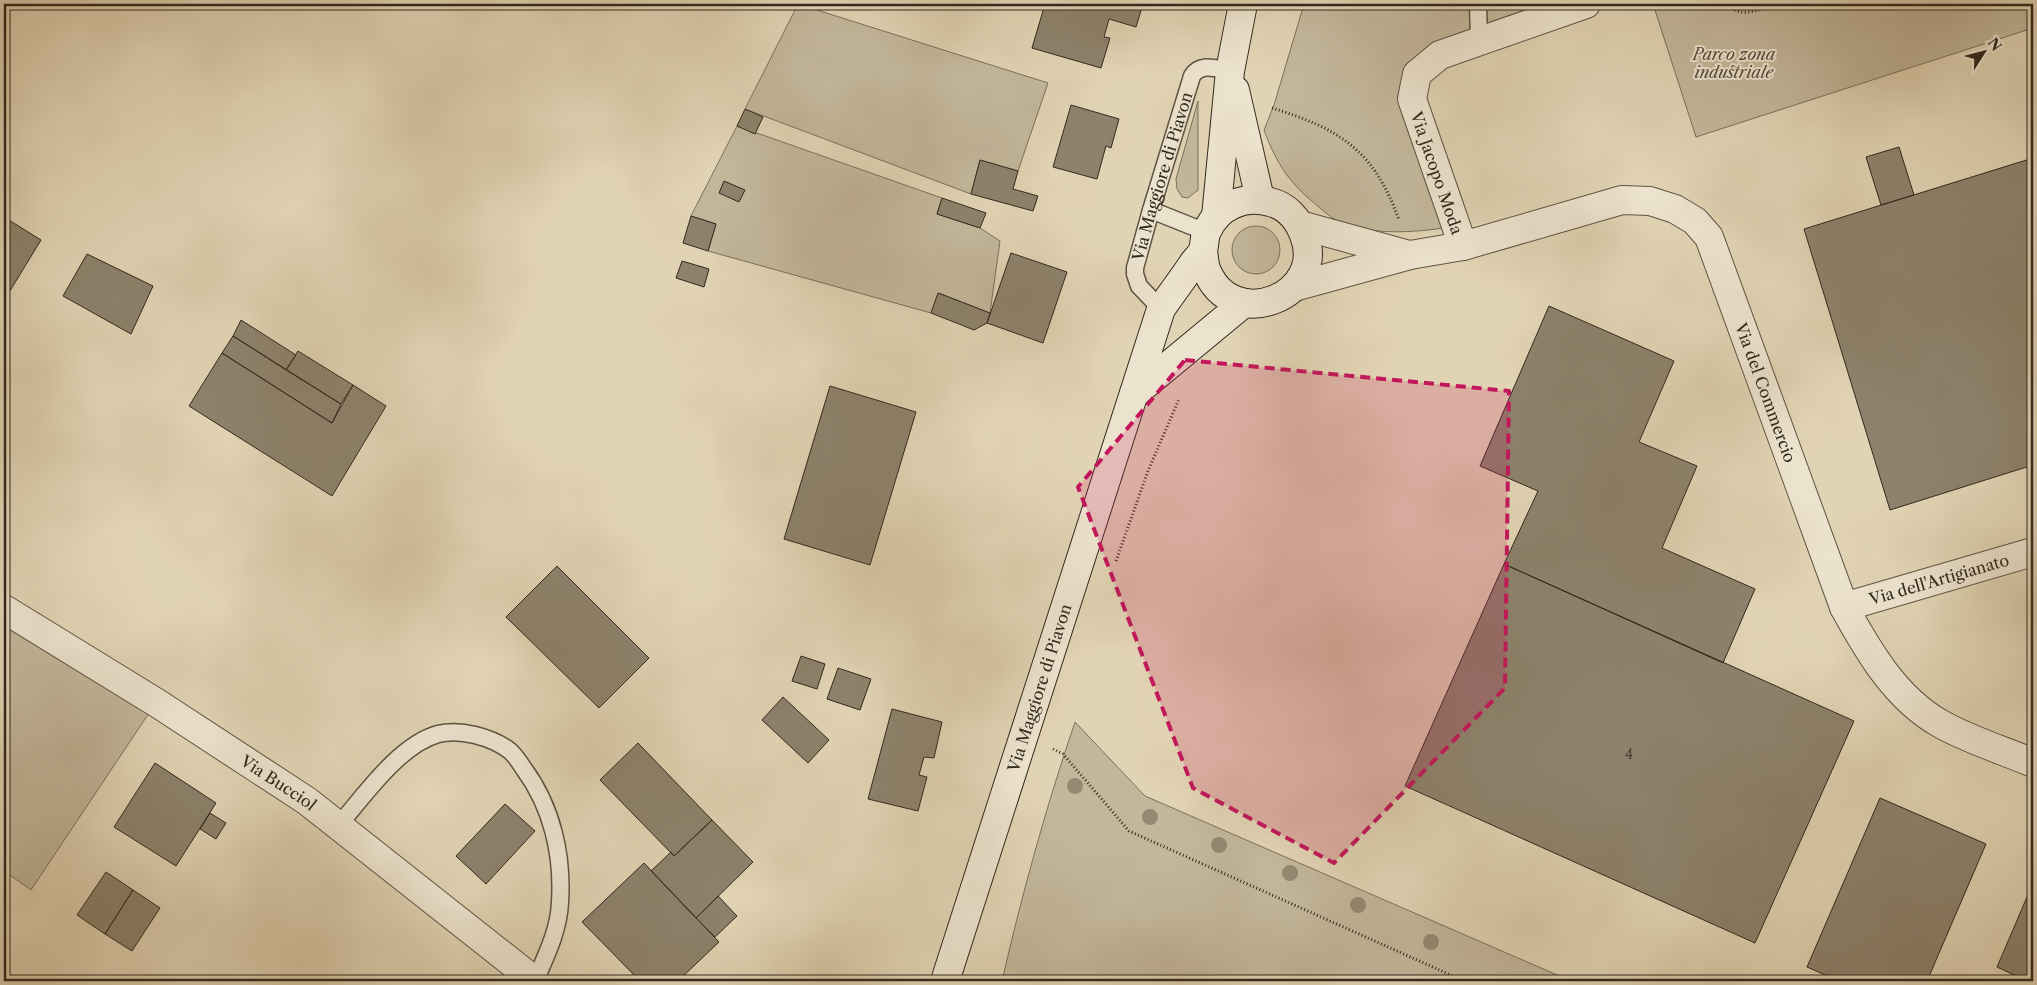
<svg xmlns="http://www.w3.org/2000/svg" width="2037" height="985" font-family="'Libre Caslon Text',serif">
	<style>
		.green { fill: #c3b79b; stroke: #7a705d }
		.building { fill: #8d826c; stroke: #31291f }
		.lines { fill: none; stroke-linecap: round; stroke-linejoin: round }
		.service-casing { stroke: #5d5444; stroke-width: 19 }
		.minor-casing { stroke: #5d5444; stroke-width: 30 }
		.secondary-casing { stroke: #31291f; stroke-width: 30 }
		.path { stroke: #31291f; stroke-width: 3; stroke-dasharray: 1 2.5; stroke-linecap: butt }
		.service { stroke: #ece3ce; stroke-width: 16 }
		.minor { stroke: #ece3ce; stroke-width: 28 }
		.secondary { stroke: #ece3ce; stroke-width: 28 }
		.tree { fill: #958973 }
		.marked { fill: #c2185b; fill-opacity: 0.2; stroke: #c2185b; stroke-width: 4; stroke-dasharray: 10 6; stroke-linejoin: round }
		.labels { text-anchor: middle; stroke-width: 4; stroke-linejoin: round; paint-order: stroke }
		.number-label { font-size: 14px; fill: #483f32 }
		.park-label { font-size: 16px; font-style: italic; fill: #564c3e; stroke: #ece3ce }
		.street-label { font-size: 16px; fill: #31291f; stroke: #ece3ce }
	</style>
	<rect width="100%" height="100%" fill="#e1d4b4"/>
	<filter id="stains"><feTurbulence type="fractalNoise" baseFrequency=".004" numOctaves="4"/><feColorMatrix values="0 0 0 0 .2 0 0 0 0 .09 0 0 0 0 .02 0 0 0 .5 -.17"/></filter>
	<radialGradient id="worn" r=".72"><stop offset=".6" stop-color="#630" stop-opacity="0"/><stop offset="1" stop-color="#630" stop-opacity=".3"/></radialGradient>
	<path class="green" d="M798 4 1048 83 1018 171 980 160 971 194 745 109Z
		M1304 4H1586L1417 74 1456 226C1422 232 1377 236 1345 224 1335 221 1327 214 1319 207 1290 184 1277 165 1264 130L1274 105Z
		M1653 4H2033V28L1696 137Z
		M1198 101V190L1188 198 1182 197 1177 189 1176 179Z
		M737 126 942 198 937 214 980 228 1000 241 990 313 939 293 931 313 708 251 716 224 691 216Z
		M1232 250a24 24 0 1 1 48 0a24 24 0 1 1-48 0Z
		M4 623 149 713 31 890 4 871Z
		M1075 722 1145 796 1571 981H1002C1022 894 1046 807 1075 722Z"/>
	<path class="building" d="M1045 4H1143L1136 27 1109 19 1104 37 1110 38 1101 68 1032 48Z
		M1071 105 1119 119 1111 148 1106 146 1097 179 1053 167Z
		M745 109 763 117 755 134 737 126Z
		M1899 147 1914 195 1881 205 1866 157Z
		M2033 158V465L1890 510 1804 229Z
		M980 160 1018 171 1013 189 1038 196 1033 211 971 194Z
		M724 181 745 190 739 202 719 193Z
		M942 198 986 213 980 228 937 214Z
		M691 216 716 224 708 251 683 243Z
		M4 217 41 240 5 299 4 298Z
		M1011 253 1067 272 1043 343 987 323Z
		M87 254 153 286 131 334 63 296Z
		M682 261 709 269 704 287 676 278Z
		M938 293 990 313 987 323 974 330 931 313Z
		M1549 306 1674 361 1639 442 1697 466 1662 548 1755 589 1723 663 1504 564 1538 491 1480 466Z
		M241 320 296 355 286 370 233 336Z
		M233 336 341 404 332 423 222 353Z
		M298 351 353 385 341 404 286 370Z
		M222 353 332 423 353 385 386 406 332 496 189 406Z
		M830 386 916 412 870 565 784 539Z
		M1504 564 1854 721 1755 943 1405 786Z
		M557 566 649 658 599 708 506 617Z
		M801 656 825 664 817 689 792 681Z
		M838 668 871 679 860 710 827 699Z
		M783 697 829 740 808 763 762 720Z
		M892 709 942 722 934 758 924 757 919 775 927 777 918 811 868 799Z
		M638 743 712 820 674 856 600 780Z
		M155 763 216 803 176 866 114 827Z
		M1880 798 1986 844 1927 981H1839L1807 967Z
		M505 804 535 831 486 884 456 856Z
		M210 813 226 823 216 839 200 829Z
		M712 820 753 862 696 918 651 871 671 852 674 856Z
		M644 863 719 942 678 981H640L582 922Z
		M106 872 133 890 105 934 77 915Z
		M2033 883V981H2027L1997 967Z
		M133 890 160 908 132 951 105 934Z
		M718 896 737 916 715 937 696 918Z"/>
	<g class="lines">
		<g class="service-casing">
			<g id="service">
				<path d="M1478 4 1479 41"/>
				<path d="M1151 210 1206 232"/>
				<path id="s1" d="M1161 309 1139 286 1135 274V268L1151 210 1192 76C1201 62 1217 69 1230 71"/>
				<path d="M338 826C364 796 399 745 438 734 450 731 463 732 475 735 487 738 500 743 510 751 515 755 520 763 524 769 552 807 563 855 560 902 559 930 546 956 535 981"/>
			</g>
		</g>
		<g class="minor-casing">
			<g id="minor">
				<path d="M1300 225 1409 255"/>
				<path d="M1463 246 1412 99 1417 74 1440 55 1586 4"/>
				<path id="s2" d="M1294 287 1410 255 1463 246 1622 200 1650 201 1675 209 1695 221 1709 237 1844 607C1868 651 1896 699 1941 724 1967 739 2005 751 2033 763"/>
				<path id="s3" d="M1844 607 2033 552"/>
				<path id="s4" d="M4 609 157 703 307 801 535 981"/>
			</g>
		</g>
		<g class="secondary-casing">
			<g id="secondary">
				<path d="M1235 90 1260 199"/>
				<path d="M1216 217 1230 71 1243 4"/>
				<path d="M1134 394 1244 303"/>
				<path id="s5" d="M945 981 1161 309C1171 294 1182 280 1192 265 1195 260 1201 255 1203 250 1205 244 1204 237 1207 231 1218 206 1244 195 1270 202 1287 206 1298 219 1304 235 1328 295 1232 336 1206 269 1204 263 1204 256 1203 250"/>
			</g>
		</g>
		<path class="path" d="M1726 4C1741 19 1758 10 1776 4
			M1272 108C1340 129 1374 150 1399 220
			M1116 561 1148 471 1179 399
			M1053 749 1063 754 1129 831 1464 981"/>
		<use href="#service" class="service"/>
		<use href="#minor" class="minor"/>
		<use href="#secondary" class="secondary"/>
	</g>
	<g class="tree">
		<circle cx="1075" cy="786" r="8"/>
		<circle cx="1150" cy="817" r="8"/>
		<circle cx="1219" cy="845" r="8"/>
		<circle cx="1290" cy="873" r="8"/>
		<circle cx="1358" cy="905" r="8"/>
		<circle cx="1431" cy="942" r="8"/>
	</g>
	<path class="marked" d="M1185 360 1509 391 1505 688 1334 863 1193 788 1078 487Z"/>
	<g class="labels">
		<g class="number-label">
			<text x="1629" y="759">4</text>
		</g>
		<g class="park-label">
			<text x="1734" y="60">Parco zona<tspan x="1734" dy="18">industriale</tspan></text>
		</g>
		<g class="street-label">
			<text transform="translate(1437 173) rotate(71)" y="6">Via Jacopo Moda</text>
			<text dy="6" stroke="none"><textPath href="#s1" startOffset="146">Via Maggiore di Piavon</textPath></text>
			<text dy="6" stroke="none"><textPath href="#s2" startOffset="604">Via del Commercio</textPath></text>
			<text dy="6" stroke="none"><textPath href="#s3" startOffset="99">Via dell'Artigianato</textPath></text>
			<text dy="6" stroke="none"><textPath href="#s5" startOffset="308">Via Maggiore di Piavon</textPath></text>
			<text dy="6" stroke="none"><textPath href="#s4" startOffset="325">Via Bucciol</textPath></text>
		</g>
	</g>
	<rect width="2037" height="985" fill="none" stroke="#e1d4b4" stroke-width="20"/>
	<rect x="5" y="5" width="2027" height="975" fill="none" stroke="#31291f" stroke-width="2.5"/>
	<rect x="10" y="10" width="2017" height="965" fill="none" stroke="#31291f"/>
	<g transform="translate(1984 52) rotate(54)" stroke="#ece3ce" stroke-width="4" paint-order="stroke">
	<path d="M0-4L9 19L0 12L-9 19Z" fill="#31291f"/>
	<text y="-8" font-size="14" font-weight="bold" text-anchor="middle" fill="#31291f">N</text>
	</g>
	<rect width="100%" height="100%" filter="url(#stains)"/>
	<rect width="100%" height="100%" fill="url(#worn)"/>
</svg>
